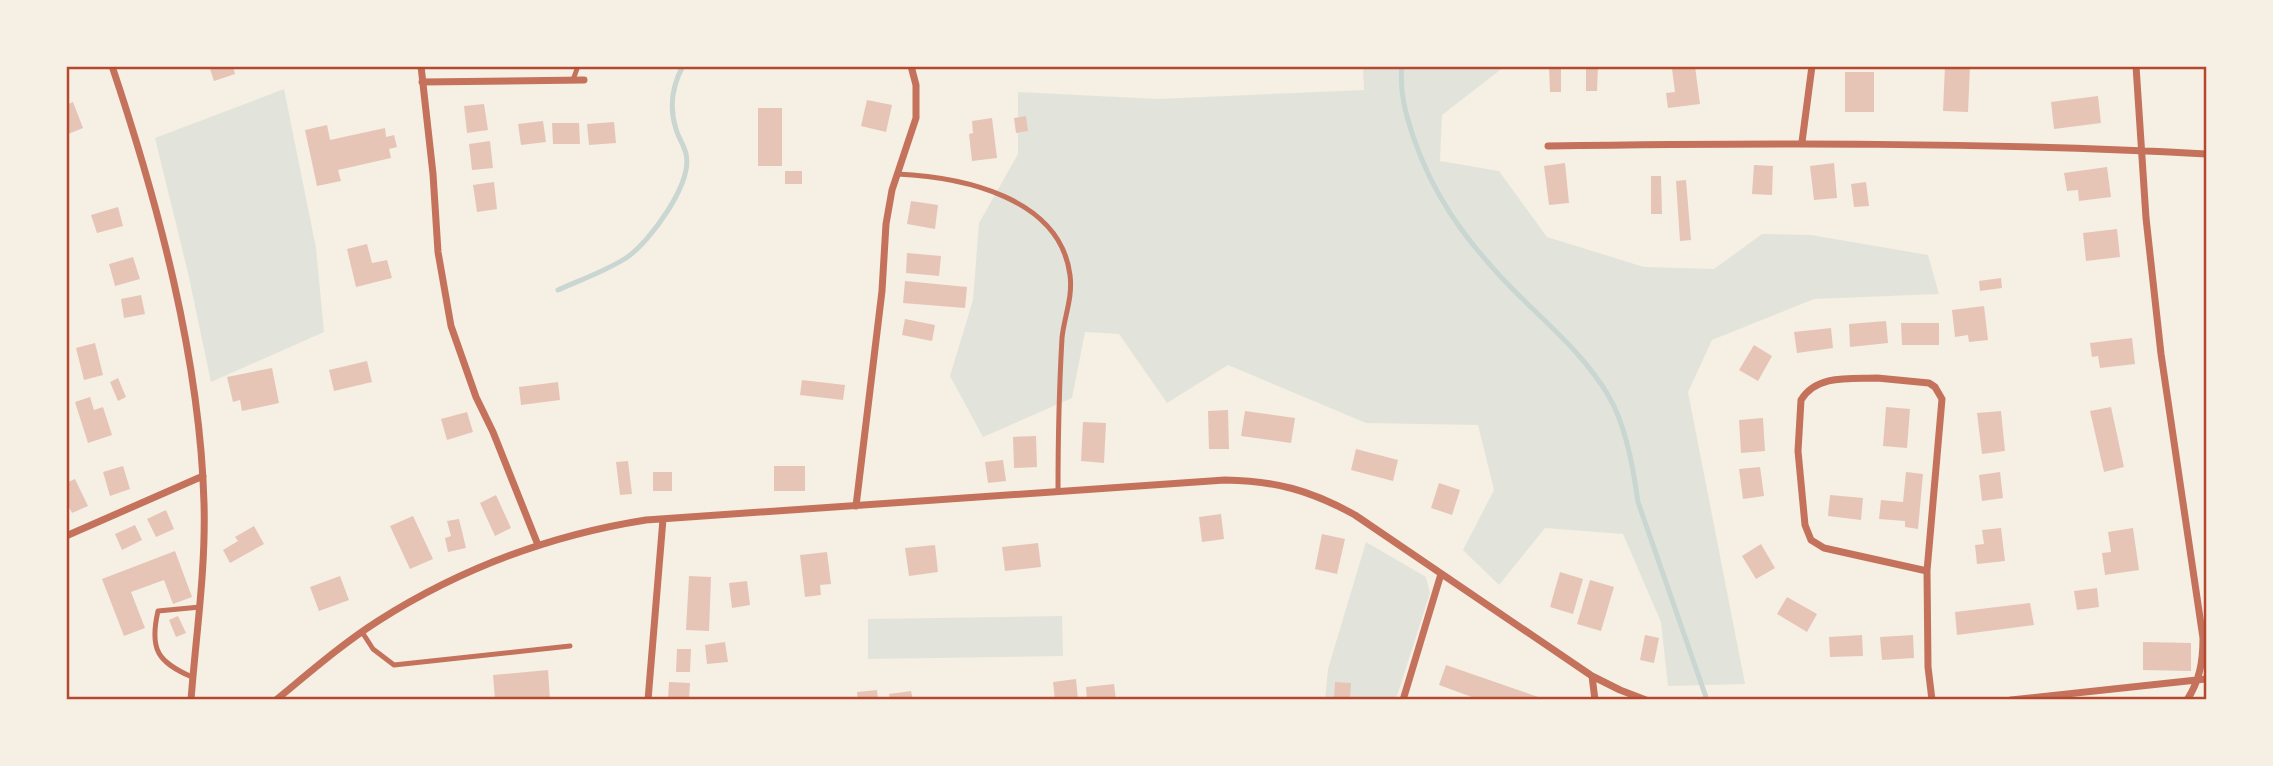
<svg xmlns="http://www.w3.org/2000/svg" width="2273" height="766" font-family="'Sofia Sans Condensed',sans-serif">
	<style>
		.green { fill: #e2e4dc }
		.lines { fill: none; stroke-linecap: round; stroke-linejoin: round }
		.stream { stroke: #c9d6d2; stroke-width: 5 }
		.building { fill: #e6c5b7 }
		.service { stroke: #c5725c; stroke-width: 5 }
		.minor { stroke: #c5725c; stroke-width: 7 }
		.rail { stroke: #cf8b77; stroke-width: 5 }
		.neatline { fill: none; stroke: #b5482f; stroke-width: 2.5 }
	</style>
	<rect width="100%" height="100%" fill="#f6efe4"/>
	<path class="green" d="M1363 67H1504L1442 115 1440 161 1499 171 1547 237 1644 267 1714 269 1762 234 1811 235 1928 255 1939 294 1814 299 1712 340 1688 392 1745 684 1668 686 1661 622 1623 534 1545 528 1499 585 1463 550 1494 490 1478 425 1366 423 1228 365 1167 403 1119 334 1085 332 1072 398 983 437 950 376 973 300 979 223 1018 154V92L1158 99 1364 90Z
		M284 89 316 248 324 332 211 382 188 273 155 138Z
		M1366 542 1426 577 1430 593 1396 699 1325 700 1328 669Z
		M1062 616 1063 656 868 659V619Z"/>
	<g class="lines">
		<path class="stream" d="M1402 66C1399 92 1406 115 1414 139 1433 194 1462 235 1501 277 1537 316 1580 348 1608 395 1626 425 1633 467 1638 502L1707 700
			M558 290C580 280 606 271 626 258 650 242 693 183 686 154 684 145 678 137 676 129 669 107 672 86 683 66"/>
	</g>
	<path class="building" d="M209 66H233L235 74 214 81Z
		M1549 66H1561V92H1550Z
		M1586 66H1598L1597 91H1586Z
		M1695 66 1700 104 1668 108 1666 93 1675 92 1672 69Z
		M1945 66H1970L1968 112 1943 111Z
		M1845 72H1874V112H1845Z
		M2098 96 2101 123 2054 129 2051 102Z
		M867 100 892 105 886 132 861 126Z
		M73 102 83 128 66 135V105Z
		M484 104 488 130 467 133 464 106Z
		M758 108H782V166H758Z
		M1026 116 1028 131 1016 133 1014 118Z
		M992 118 997 158 972 161 969 134 973 133 972 121Z
		M543 121 546 142 521 145 518 124Z
		M614 122 616 143 589 145 587 124Z
		M552 123H579L580 144H553Z
		M327 125 330 140 385 128 386 137 394 135 397 147 389 149 391 158 338 170 341 181 317 186 305 130Z
		M490 141 493 168 472 170 469 144Z
		M1565 163 1569 203 1549 205 1544 166Z
		M1834 163 1837 198 1814 200 1810 166Z
		M1754 165 1773 166 1772 195 1752 194Z
		M2107 167 2111 197 2079 201 2078 190 2067 191 2064 173Z
		M785 171H802V184H785Z
		M1651 176H1661L1662 214H1651Z
		M1686 180 1691 240 1680 241 1676 181Z
		M494 182 497 209 477 212 473 185Z
		M1866 182 1869 206 1854 207 1851 184Z
		M911 201 938 205 935 229 907 224Z
		M118 207 123 226 97 233 91 215Z
		M2117 229 2120 257 2086 261 2083 233Z
		M367 244 372 263 387 260 392 278 356 287 347 249Z
		M907 253 941 256 939 276 906 273Z
		M133 257 140 279 115 286 109 264Z
		M2001 278 2002 288 1980 291 1979 281Z
		M905 281 967 287 965 308 903 303Z
		M141 295 145 314 124 318 121 299Z
		M1984 306 1988 340 1969 342 1968 335 1955 337 1952 310Z
		M905 319 935 325 932 341 902 335Z
		M1886 321 1888 343 1850 347 1849 324Z
		M1901 323H1939V345H1902Z
		M1831 328 1833 348 1797 353 1794 332Z
		M2132 338 2135 364 2100 368 2098 356 2092 357 2090 343Z
		M95 343 103 375 84 380 76 348Z
		M1754 345 1772 356 1758 381 1739 370Z
		M367 361 372 382 334 391 329 370Z
		M272 368 279 403 242 411 240 400 233 402 227 377Z
		M118 378 126 397 118 401 110 382Z
		M802 380 845 385 843 400 800 395Z
		M558 382 560 400 521 405 519 387Z
		M90 397 94 410 103 407 112 435 88 443 75 402Z
		M1886 407 1910 409 1907 448 1883 446Z
		M2111 407 2124 467 2104 472 2090 411Z
		M1228 410 1229 449H1209L1208 411Z
		M1245 411 1295 418 1291 443 1241 436Z
		M2001 411 2005 451 1982 454 1977 413Z
		M467 412 473 432 447 440 441 419Z
		M1763 418 1765 451 1741 453 1739 420Z
		M1083 422 1106 423 1104 463 1081 461Z
		M1036 436 1037 467 1014 468 1013 437Z
		M1356 449 1398 460 1393 481 1351 470Z
		M1003 460 1006 481 988 483 985 462Z
		M628 461 632 494 620 495 616 462Z
		M123 466 130 489 110 496 103 472Z
		M774 466H805V491H774Z
		M1760 467 1764 496 1743 499 1739 469Z
		M653 472H672V491H653Z
		M1906 472 1923 474 1918 529 1905 527V521L1879 519 1881 500 1903 502Z
		M2000 472 2003 498 1982 501 1979 475Z
		M75 479 88 506 72 513 66 502V483Z
		M1439 483 1460 490 1452 515 1431 508Z
		M496 495 511 528 495 536 480 503Z
		M1830 495 1863 498 1861 520 1828 516Z
		M166 510 174 529 156 537 147 519Z
		M1221 514 1224 539 1202 542 1199 517Z
		M413 516 433 559 410 569 390 526Z
		M459 519 466 548 448 552 445 538 451 536 447 521Z
		M135 525 142 540 122 550 115 534Z
		M254 526 264 544 230 563 223 550 238 541 235 537Z
		M2001 528 2005 561 1977 564 1975 545 1984 544 1982 530Z
		M2133 528 2139 570 2105 575 2102 553 2111 552 2108 532Z
		M1322 534 1345 539 1337 574 1315 569Z
		M1038 543 1041 567 1005 571 1002 547Z
		M1761 544 1775 568 1756 579 1742 556Z
		M935 545 938 572 909 576 905 548Z
		M175 551 192 597 173 604 164 580 131 592 145 628 124 636 102 579Z
		M827 552 831 584 820 585 821 595 805 597 800 555Z
		M1560 572 1583 579 1573 614 1550 607Z
		M340 576 349 600 319 611 310 587Z
		M689 576 711 577 709 631 686 630Z
		M1590 580 1614 587 1601 631 1577 624Z
		M747 581 750 605 732 608 729 583Z
		M2097 588 2099 607 2077 610 2074 591Z
		M1787 597 1817 614 1807 632 1777 614Z
		M2030 603 2034 625 1957 635 1955 612Z
		M178 616 186 633 176 637 169 620Z
		M1645 635 1659 638 1654 663 1640 660Z
		M1862 635 1863 656 1830 657 1829 637Z
		M1913 635 1914 658 1882 660 1880 637Z
		M725 642 728 662 707 664 705 645Z
		M2143 642 2191 643V671L2143 670Z
		M677 649H691L690 672H676Z
		M1446 665 1544 699V700H1480L1439 685Z
		M548 670 550 700H495L493 675Z
		M1076 679 1078 700H1055L1053 682Z
		M669 682 690 683 689 700H668Z
		M1335 682 1351 683 1350 698 1334 697Z
		M1114 684 1116 700H1087L1086 687Z
		M877 690 878 700H858L857 692Z
		M911 691 913 700H890L889 694Z"/>
	<g class="lines">
		<path class="service" d="M573 80 578 66
			M897 174C962 177 1060 197 1070 275 1073 298 1064 317 1062 338 1059 390 1058 441 1058 492
			M362 632 373 649 394 665 570 646
			M192 677C158 662 149 650 158 611L200 607"/>
		<path class="minor" d="M112 66C158 203 200 359 204 503 206 569 196 634 191 700
			M421 66 433 174 438 252 451 326 476 397 493 432 538 545
			M2136 66 2146 218 2161 354 2203 638C2203 661 2200 680 2187 700
			M422 82 584 80
			M1802 142 1812 66
			M1548 146C1768 143 1987 142 2206 154
			M1877 378 1929 383 1935 387 1942 399 1927 571 1824 548 1811 540 1805 525 1798 451 1801 400C1817 374 1851 379 1877 378Z
			M856 506 882 291 886 224 892 190 916 118V85L911 66
			M66 536 203 476
			M1927 571 1928 667 1932 700
			M1592 676 1595 700
			M276 700C309 673 342 644 378 621 460 569 550 535 646 520L1225 480C1276 481 1310 490 1355 515L1592 676 1620 690 1646 700
			M648 700 663 519
			M1403 700 1441 574
			M2011 700 2206 679"/>
		<path class="rail" d="M2206 66V67"/>
	</g>
	<rect width="2273" height="766" fill="none" stroke="#f6efe4" stroke-width="136"/>
	<rect x="68" y="68" width="2137" height="630" class="neatline"/>
</svg>
